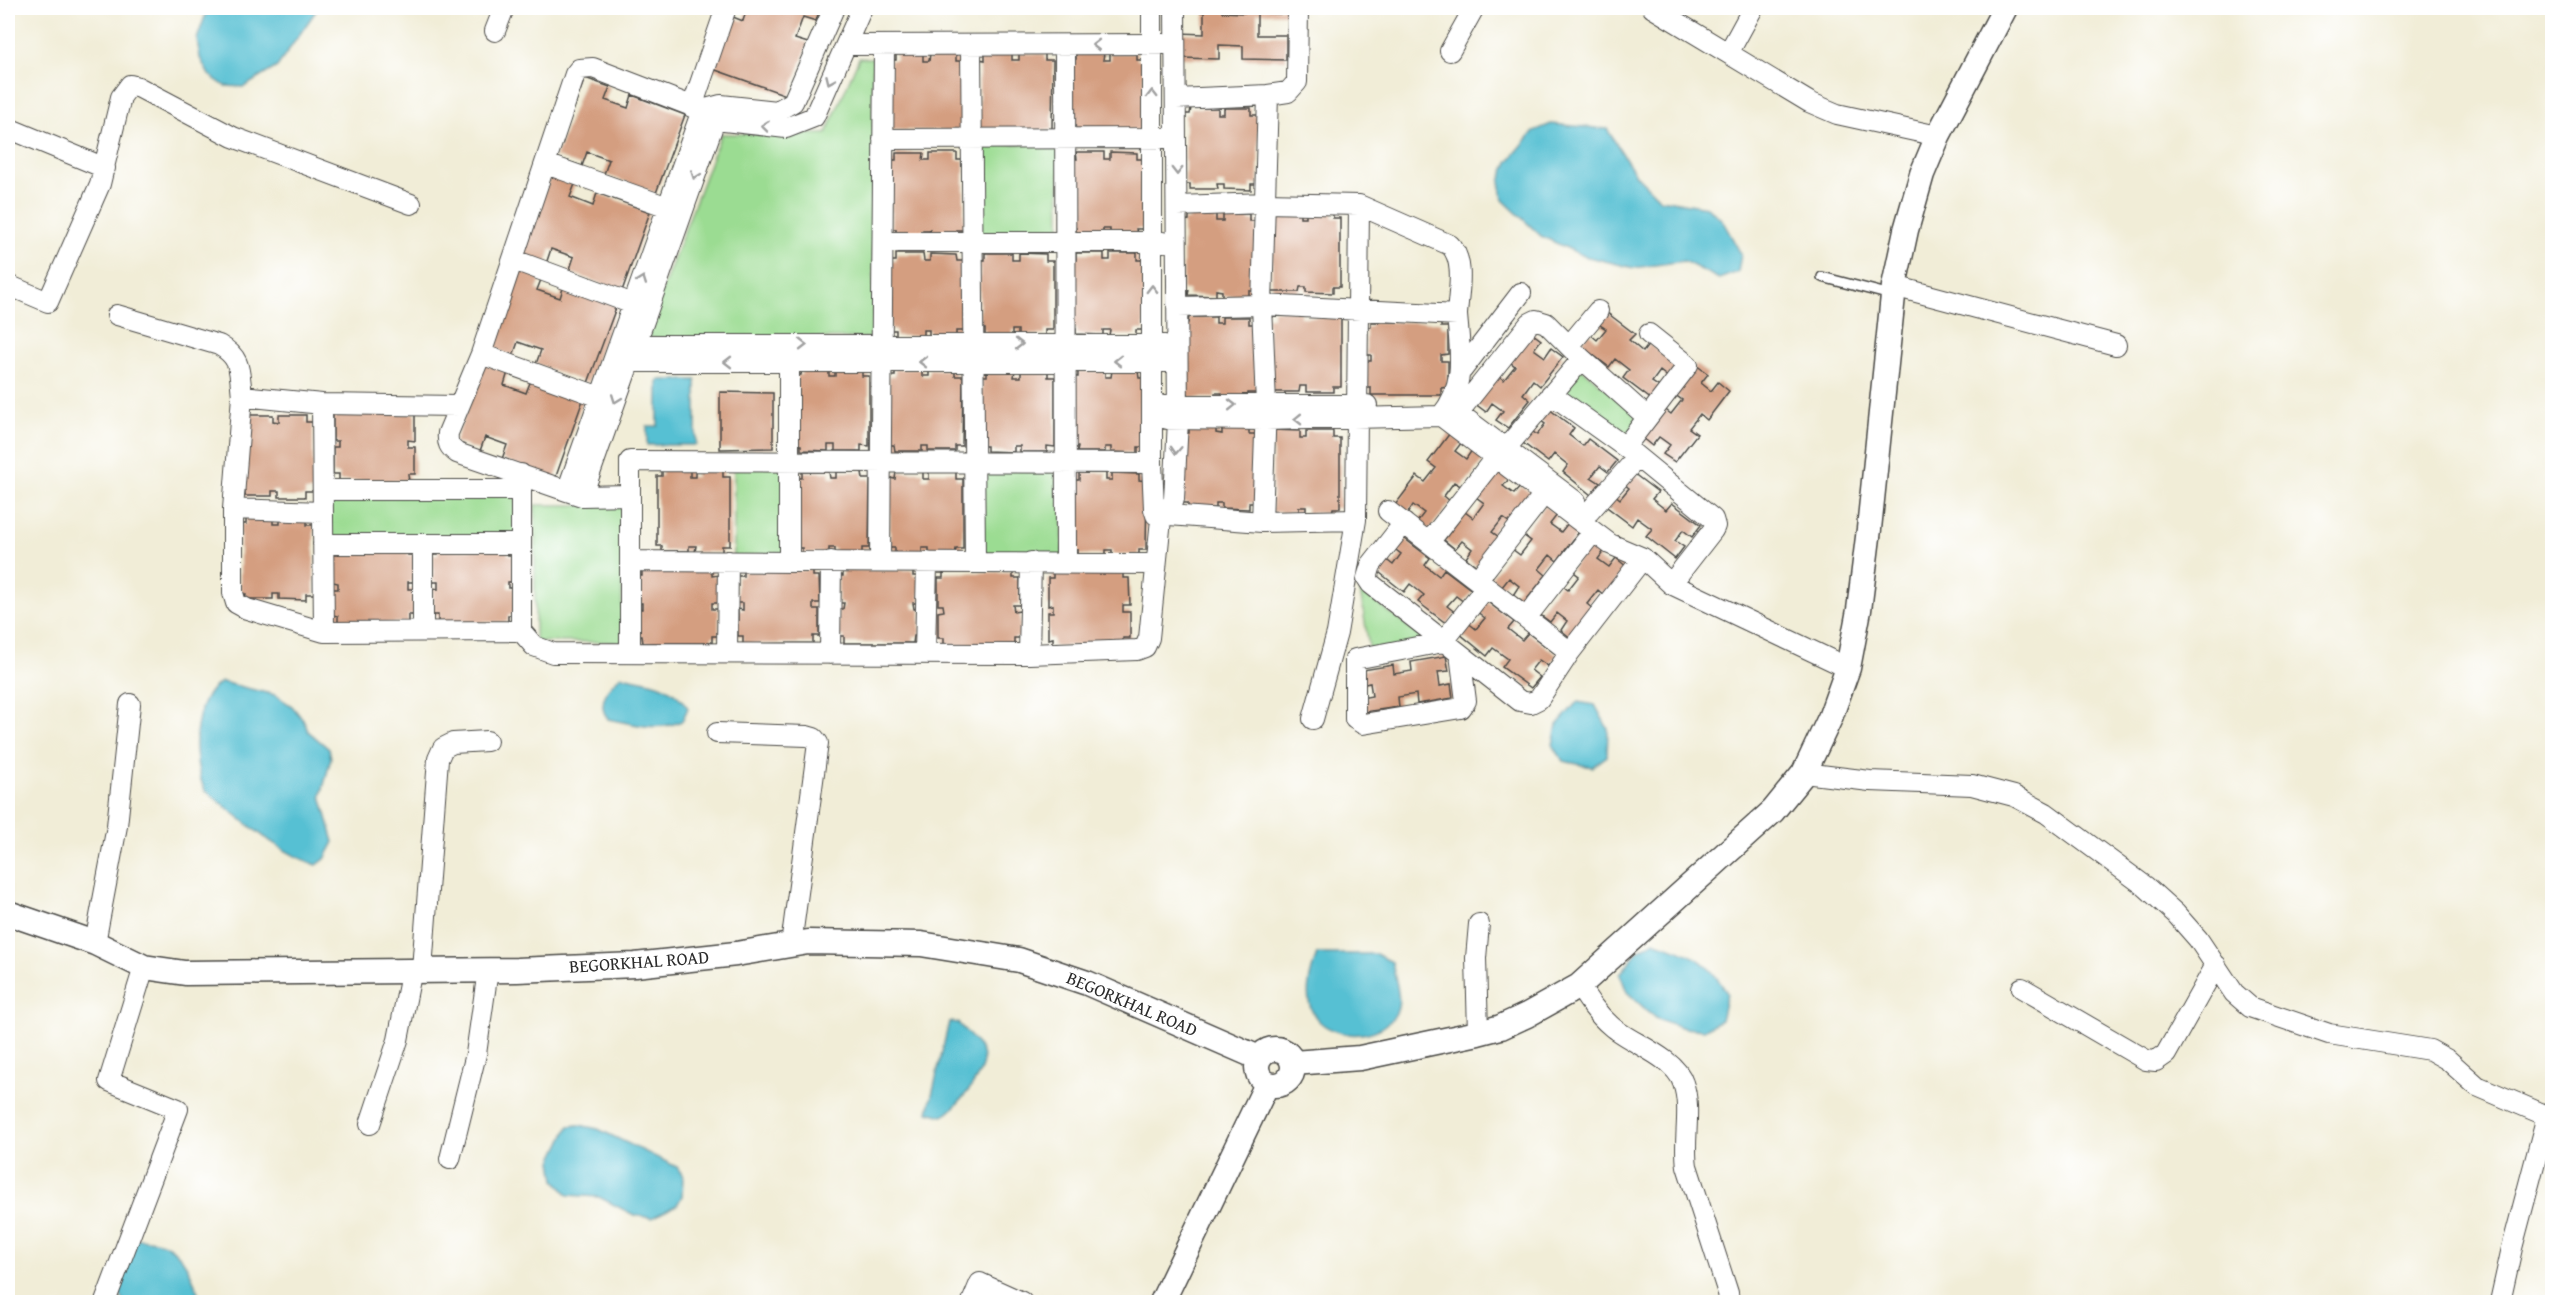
<svg xmlns="http://www.w3.org/2000/svg" width="2560" height="1310" font-family="'Gentium Book Plus',serif">
	<style>
		.green { fill: #9bdc92; stroke: #63845e; stroke-width: 1.5 }
		.water { fill: #56c0d3; stroke: #40767f; stroke-width: 1.5 }
		.building { fill: #d49e80 }
		.lines { fill: none; stroke-linecap: round; stroke-linejoin: round }
		.service-casing { stroke: #494845; stroke-width: 12 }
		.minor-casing { stroke: #494845; stroke-width: 22 }
		.tertiary-casing { stroke: #494845; stroke-width: 27 }
		.service { stroke: #fff; stroke-width: 9 }
		.minor { stroke: #fff; stroke-width: 20 }
		.tertiary { stroke: #fff; stroke-width: 24 }
		.oneway { stroke: #a0a0a0 }
		.labels { text-anchor: middle; stroke-width: 4.5; stroke-linejoin: round; paint-order: stroke }
		.street-label { font-size: 18px; fill: #2b2b2b; stroke: #fff }
	</style>
	<rect width="100%" height="100%" fill="#fff"/>
	<filter id="ink" filterUnits="userSpaceOnUse"><feTurbulence type="fractalNoise" baseFrequency=".0167" numOctaves="2"/><feDisplacementMap in="SourceGraphic" scale="12" xChannelSelector="R" yChannelSelector="G"/><feConvolveMatrix kernelMatrix="1 2 1 2 8 2 1 2 1" color-interpolation-filters="sRGB"/></filter>
	<filter id="wash" filterUnits="userSpaceOnUse"><feTurbulence type="fractalNoise" baseFrequency=".008" numOctaves="4" result="noise"/><feDisplacementMap in="SourceGraphic" scale="24" xChannelSelector="R" yChannelSelector="G"/><feGaussianBlur stdDeviation="1.35" result="paint"/><feColorMatrix in="noise" values="0 0 0 0 0 0 0 0 0 0 0 0 0 0 0 0 0 1.4 0 .05"/><feComposite in="paint" operator="in"/></filter>
	<g filter="url(#wash)">
		<rect width="100%" height="100%" fill="#f1edd7"/>
		<path class="green" d="M859 58H873L874 338H644L721 134H826Z
			M977 144H1059L1060 236 977 237Z
			M1573 362 1643 418 1618 450 1548 394Z
			M734 466H785V558H734Z
			M979 466H1063V558H979Z
			M327 494H516L517 540H327Z
			M535 505H622V642H535Z
			M1360 591 1431 643 1370 653Z"/>
		<path class="water" d="M208 8H318L277 67 244 87 225 86 209 75 200 58 197 39Z
			M1551 124 1607 129 1636 175 1660 199 1707 207 1722 220 1741 254 1738 272 1719 279 1684 261 1634 268 1584 256 1541 236 1503 200 1500 181 1508 162 1534 131Z
			M658 380H696V445H647V426H658Z
			M621 676C650 682 670 682 688 708L682 721C657 732 634 724 608 719 596 704 608 686 621 676Z
			M222 682 275 695 292 706 304 721 308 731 329 749 331 758 321 796 334 842 325 859 317 865C274 851 240 817 205 790 191 763 191 696 222 682Z
			M1577 702 1595 705 1608 729 1607 756 1592 767 1563 761 1553 745 1557 725Z
			M1654 941C1693 956 1704 955 1727 993L1721 1020 1704 1030 1684 1028 1655 1018 1627 992 1620 974 1638 951Z
			M1317 954H1376L1392 962C1394 976 1403 1000 1396 1013 1381 1042 1328 1041 1313 1013 1303 995 1311 971 1317 954Z
			M949 1022 958 1023C965 1031 978 1043 982 1053 989 1070 957 1108 943 1116L928 1112Z
			M579 1125 598 1129 677 1167 683 1176 682 1196 677 1205 652 1218 634 1215 599 1197 568 1195 555 1180 552 1161 569 1126Z
			M134 1238C143 1240 155 1240 163 1243 186 1254 194 1280 201 1302H124C109 1275 121 1263 134 1238Z"/>
		<g id="blocks">
			<path class="building" d="M747 8H820L816 21 803 17 795 39 808 43 789 96 710 68 728 15 743 21Z
				M1181 8H1222V12L1244 13V8H1287V14L1257 13V35H1286V60L1243 59V46L1219 45V59L1180 58V33L1204 34V12L1181 11Z
				M1076 52 1104 53 1103 60H1110V53H1137V60H1144V130L1070 129 1071 59H1076Z
				M985 53H1012V60H1019V53L1045 54V60H1053L1052 130 979 129V59L985 60Z
				M896 54H923V61H929L930 54H956V61H964L963 131 890 130V60H896Z
				M585 78 610 87 605 100 628 108 632 95 685 115 656 193 604 174 609 160 587 152 582 166 556 157Z
				M1191 108H1218V114H1224V108H1251V115H1259L1258 184H1251V190L1224 189V184H1217L1218 189H1190V184H1185V114H1190Z
				M1076 152H1104V159H1110V152L1137 153V159H1144V229H1136L1137 234H1110V229H1103V234H1076V228H1071V159H1077Z
				M896 153H924L923 160H930V153H957V160H964V230H956V235H929L930 230H923V235H896V229H891V160H896Z
				M550 176 575 184 570 197 593 206 597 193 650 212 622 291 569 272 574 257 551 249 546 264 521 254Z
				M1272 211H1300V217H1306V211H1333V218H1340V287H1333V293L1306 292V287H1300L1299 292H1272Z
				M1189 214H1216V221H1223V214H1249V221H1257L1256 291H1249V296H1222V291L1216 290V296L1188 295 1189 290H1183V221L1189 220Z
				M985 253H1012V260H1019V253L1046 254V261H1053V330H1045V335H1018V330H1012V335H985V329H979L980 260H985Z
				M1076 253H1104V260H1110V253H1137V260H1144V330H1136V335H1109L1110 330H1103V335L1076 334V329H1071V260H1076Z
				M896 254H923L924 261H930V254L956 255 957 261H964V331H956V336H929V330H923V336H896V330H890L891 261H896Z
				M517 268 542 277 537 290 560 298 564 285 617 305 588 383 536 364 541 350 518 342 513 356 488 347Z
				M1273 310H1300V317H1341V387H1333V392H1306V386H1300L1299 392H1272L1267 317H1273Z
				M1606 312 1635 334 1629 340 1643 352 1649 344 1678 366 1669 378 1660 371 1652 382 1661 388 1652 400 1623 378 1629 370 1615 359 1609 367 1580 345 1589 333 1597 340 1606 329 1597 323Z
				M1189 317H1216V323H1222V317H1249V324H1257L1256 393H1248V399L1222 398V393H1215V398H1188V393H1183V323H1188Z
				M1371 322H1441V327H1448V354L1441 355V361H1448V387L1441 388V395H1371V388H1366V361H1371V355H1366V327H1371Z
				M1529 331 1541 340 1534 349 1545 357 1551 348 1563 357 1540 386 1533 380 1523 394 1530 400 1508 428 1496 420 1503 411 1492 403 1486 412 1474 403 1496 374 1504 380 1515 366 1507 360Z
				M483 363 508 372 504 385 526 393 531 380 583 400 555 479 502 459 507 445 485 437 480 451 455 442Z
				M1696 365 1708 374 1701 383 1711 391 1718 382 1729 391 1707 420 1700 414 1689 428 1697 434 1675 462 1663 454 1670 445 1659 437 1652 446 1641 437 1663 408 1671 414 1682 400 1674 394Z
				M802 369H829V376H835V369H862V376H869V446L861 445V451H835V445H828V451L801 450V445H796V375H801Z
				M895 369H922V376H929V369L955 370V376H963L962 446H955V451H928V446H922V451H895L894 445H889V376H895Z
				M987 370H1015L1014 377H1021V370H1048V377H1055V447L1047 446V452H1020V446H1014V452L987 451V446H981L982 376H987Z
				M1078 371H1105V377H1111L1112 371H1138L1139 378H1146L1145 447H1138V453L1111 452V447H1105V452H1077L1078 447 1072 446 1073 377H1078Z
				M720 392 773 393V448L720 449Z
				M1545 406 1574 428 1569 435 1583 446 1588 439 1617 461 1608 472 1600 466 1591 477 1600 483 1591 495 1563 472 1568 465 1554 454 1548 462 1519 440 1528 428 1537 435 1545 424 1536 417Z
				M415 413V441L408 440V447H415V474H408L409 481H339V474H333V447H338V441H333V414Z
				M245 415H273V421L279 422V415H306V422H313V491H305V497H279V491H272V496H245V491H240Z
				M1189 427H1216V433L1222 434V427H1249V434H1257L1256 503H1249V509L1222 508V503H1216V508H1188V503H1183V433H1189Z
				M1273 430 1300 431V438H1306V431H1333V438H1340V508H1333L1332 513H1306V507H1299V513L1272 512Z
				M1450 433 1462 442 1455 451 1466 459 1472 450 1484 459 1462 487 1454 482 1444 496 1451 502 1429 530 1417 522 1424 513 1413 505 1407 514 1395 505 1417 476 1425 482 1436 468 1428 462Z
				M662 469 690 470V477H696V470H723V477H730V546H722V552H695L696 546H689V551H662V546H657V476H662Z
				M1498 469 1510 478 1503 486 1514 494 1521 486 1532 494 1510 523 1503 518 1492 532 1499 537 1477 566 1466 558 1472 549 1462 541 1455 549 1444 540 1465 512 1473 518 1484 503 1476 497Z
				M1629 470 1658 492 1652 499 1666 510 1672 503 1701 525 1692 537 1683 530 1675 541 1684 547 1675 559 1646 536 1652 529 1637 518 1632 526 1603 504 1612 492 1620 499 1629 488 1620 481Z
				M802 472H829L830 478H836V472H862L863 479H870L869 548H862V554L835 553V548H829V553H802V548H796L797 478H802Z
				M896 472H923V479H929V472H956V479H963V549H956L955 554H929V548H922V554L895 553V548H890V478L895 479Z
				M1079 473H1106V480H1112V473L1139 474V480L1147 481 1146 550H1139V555H1112V550H1106V555H1078V549H1073V480H1079Z
				M1545 506 1557 515 1550 524 1561 532 1568 523 1579 532 1557 561 1550 555 1539 569 1546 575 1524 603 1513 595 1519 586 1509 578 1502 587 1491 578 1512 549 1520 555 1531 541 1523 535Z
				M246 518H273V524H280V518H307V525H314V594H306V600L279 599V594H273V599H245L246 594H240V524H246Z
				M1401 536 1430 558 1425 565 1439 576 1444 569 1473 591 1464 602 1456 596 1447 606 1456 613 1447 624 1418 602 1424 595 1410 584 1404 592 1375 569 1384 558 1393 565 1401 554 1392 547Z
				M1593 541 1605 550 1598 559 1609 567 1616 558 1627 567 1605 596 1598 590 1587 604 1594 610 1572 639 1561 630 1567 621 1557 613 1550 622 1538 613 1560 584 1568 590 1579 576 1571 570Z
				M508 549V555H515V582H508V588H515V615H508V622L438 623V615H433V588L438 589V582H433V555H438V550Z
				M338 550H408V555H415V582H408V589H415V615H408V623H338V616L333 615 332 589H338V583L333 582 332 555H338Z
				M642 570H712V576L719 575V603H712V609H719V636H712V643H643L642 636H637V609H642V603H637V576H642Z
				M813 570V576H819L820 603H813V609H819V636H813V643L743 644V636H738V609L743 610V603H737V576H743V571Z
				M843 570H913V576H920V603H913L914 609H920V636H914L913 643H844V636H838V609H843L844 603H838V576H843Z
				M1013 572V578H1020V605H1013L1014 612 1020 611V638H1014V646H944V638H938V612L944 611 943 605H938V578H943V573Z
				M1053 573H1123V578H1129L1130 605H1123V612H1130V638H1123V646H1053V638L1048 639V612H1053V605L1048 606V578H1053Z
				M1485 600 1514 622 1508 629 1522 640 1528 633 1557 655 1548 666 1539 660 1531 670 1540 677 1531 688 1502 667 1508 659 1493 648 1487 656 1459 633 1467 622 1476 629 1485 618 1476 611Z
				M1446 656 1449 671 1438 672 1440 686 1451 684 1453 698 1417 704 1416 694 1398 697 1399 707 1364 712 1361 698 1372 696 1370 683 1359 685 1357 671 1393 665 1394 674 1412 671 1411 662Z"/>
		</g>
	</g>
	<g filter="url(#ink)">
		<use href="#blocks" fill-opacity="0" stroke="#494845" stroke-width="1.5"/>
		<g class="lines">
			<g class="service-casing">
				<path id="service" d="M1822 277 1891 295"/>
			</g>
			<g class="minor-casing">
				<path id="minor" d="M1152 8V463L1154 509 1156 515 1161 519 1169 515 1174 499 1178 420 1175 8
					M1653 8 1809 102 1837 114 1938 136
					M495 31 504 8
					M846 45 1164 44
					M971 45 975 562
					M1065 45 1066 562
					M1450 51 1474 8
					M1729 52 1753 8
					M1268 95 1288 92 1297 82 1298 8
					M692 107 726 8
					M702 110 567 491 582 496 715 120
					M702 110 721 105 777 111 793 102 834 8
					M8 128 105 168
					M883 139 1165 138
					M546 164 668 207
					M1177 206 1265 203 1359 205 1450 245C1466 261 1458 294 1457 315
					M883 242H1163
					M514 260 633 304
					M8 285 48 302 100 184 121 97 130 85 138 87 233 137 411 204
					M1894 286 2116 345
					M1178 307 1262 305 1457 315C1460 352 1467 385 1441 416
					M117 315 219 345C242 358 239 371 242 396
					M624 345H1165
					M1569 346 1598 311
					M481 354 600 397
					M618 362H1165
					M789 362V561
					M1462 370 1521 293
					M1551 394 1625 447 1713 519 1715 526 1713 530 1671 584
					M322 404 324 632
					M1165 405H1367
					M458 406 322 404 242 396 233 509V593L236 603 247 609 324 632 521 631V474
					M1453 409 1575 501
					M1458 413 1530 323 1536 320 1546 323 1582 359 1647 417
					M1167 419 1265 420 1441 416 1610 544 1643 558 1671 584 1848 668
					M1625 447 1688 365 1649 334
					M1506 448 1582 359
					M323 490H521
					M567 491 457 453C449 447 447 443 448 433L481 354 575 74 579 69 593 68 702 110 715 120 786 128 814 117 862 8
					M582 496 630 495
					M233 509 323 512
					M1388 511 1570 652
					M1589 512 1637 458
					M1169 515 1262 522 1266 405 1262 305 1268 95 1176 99
					M1262 522 1356 520
					M1404 523 1371 565 1367 578 1371 584 1520 701 1531 703 1539 699 1570 652 1643 558
					M1429 542 1495 458
					M323 544H521
					M423 544V631
					M630 561 1155 564
					M880 562 884 45
					M1477 580 1544 494
					M1526 618 1593 532
					M521 631 534 646 553 653 1029 654 1137 650 1145 647 1149 638 1161 519
					M630 653V461L1152 463
					M727 653 728 561
					M830 654 831 561
					M925 654 927 562
					M1029 654 1031 562
					M1460 654 1466 701 1461 708 1363 724 1355 719V659L1443 642 1486 587
					M1313 719 1337 633 1356 520 1359 205
					M717 733 807 736 814 738 818 743 791 945
					M1804 773 1870 781 1972 785 2014 796 2046 813 2145 886 2176 914 2198 939 2234 993 2250 1007 2329 1034 2430 1050 2448 1060 2477 1086 2552 1118
					M95 943 117 826 130 704
					M422 969 438 759 443 748 453 743 487 741
					M1579 986C1588 1000 1597 1014 1611 1026 1630 1043 1675 1057 1683 1083 1692 1108 1683 1139 1687 1166L1728 1293 1729 1302
					M2022 988 2146 1060 2156 1061 2166 1054 2216 965
					M1478 1033 1476 958 1479 924
					M370 1124 398 1040 412 969
					M450 1159 476 1054 488 970
					M105 1302 178 1109 109 1081 144 967
					M972 1302 980 1283 1022 1302
					M2500 1302 2512 1248 2547 1116"/>
			</g>
			<g class="tertiary-casing">
				<path id="tertiary" d="M8 913 95 943 144 967 185 973 517 970 635 965 736 954 808 942 921 944 1019 960 1087 983 1259 1058
					M1257 1067a18 18 0 1 1 36 0a18 18 0 1 1-36 0Z
					M1293 1063 1360 1058 1478 1033 1501 1027 1527 1015 1579 986 1773 811 1804 773 1830 718 1848 668 1859 610 1869 529 1894 286 1906 230 1922 174 1938 136 2005 8
					M1162 1302 1267 1084"/>
			</g>
			<use href="#service" class="service"/>
			<use href="#minor" class="minor"/>
			<use href="#tertiary" class="tertiary"/>
		</g>
		<defs><path id="oneway-chevron" d="M-2-3.5L2.5 0L-2 3.5" fill="none" stroke-width="1.6" stroke-linecap="round" stroke-linejoin="round" transform="scale(1.5)"/></defs>
		<g class="oneway">
			<use href="#oneway-chevron" transform="translate(1096 45) rotate(180)"/>
			<use href="#oneway-chevron" transform="translate(830 80) rotate(114)"/>
			<use href="#oneway-chevron" transform="translate(1152 94) rotate(-90)"/>
			<use href="#oneway-chevron" transform="translate(765 126) rotate(-173)"/>
			<use href="#oneway-chevron" transform="translate(1177 171) rotate(90)"/>
			<use href="#oneway-chevron" transform="translate(695 175) rotate(110)"/>
			<use href="#oneway-chevron" transform="translate(642 280) rotate(-70)"/>
			<use href="#oneway-chevron" transform="translate(1152 289) rotate(-90)"/>
			<use href="#oneway-chevron" transform="translate(1019 344)"/>
			<use href="#oneway-chevron" transform="translate(803 345)"/>
			<use href="#oneway-chevron" transform="translate(1118 361) rotate(-180)"/>
			<use href="#oneway-chevron" transform="translate(728 362) rotate(180)"/>
			<use href="#oneway-chevron" transform="translate(923 362) rotate(180)"/>
			<use href="#oneway-chevron" transform="translate(616 399) rotate(110)"/>
			<use href="#oneway-chevron" transform="translate(1232 405) rotate(-1)"/>
			<use href="#oneway-chevron" transform="translate(1298 419) rotate(179)"/>
			<use href="#oneway-chevron" transform="translate(1176 450) rotate(93)"/>
		</g>
	</g>
	<g class="labels">
		<g class="street-label">
			<text transform="translate(639 962) rotate(-4)" y="6">BEGORKHAL ROAD</text>
			<text transform="translate(1132 1004) rotate(23)" y="6">BEGORKHAL ROAD</text>
		</g>
	</g>
	<rect width="2560" height="1310" fill="none" stroke="#fff" stroke-width="30"/>
</svg>
